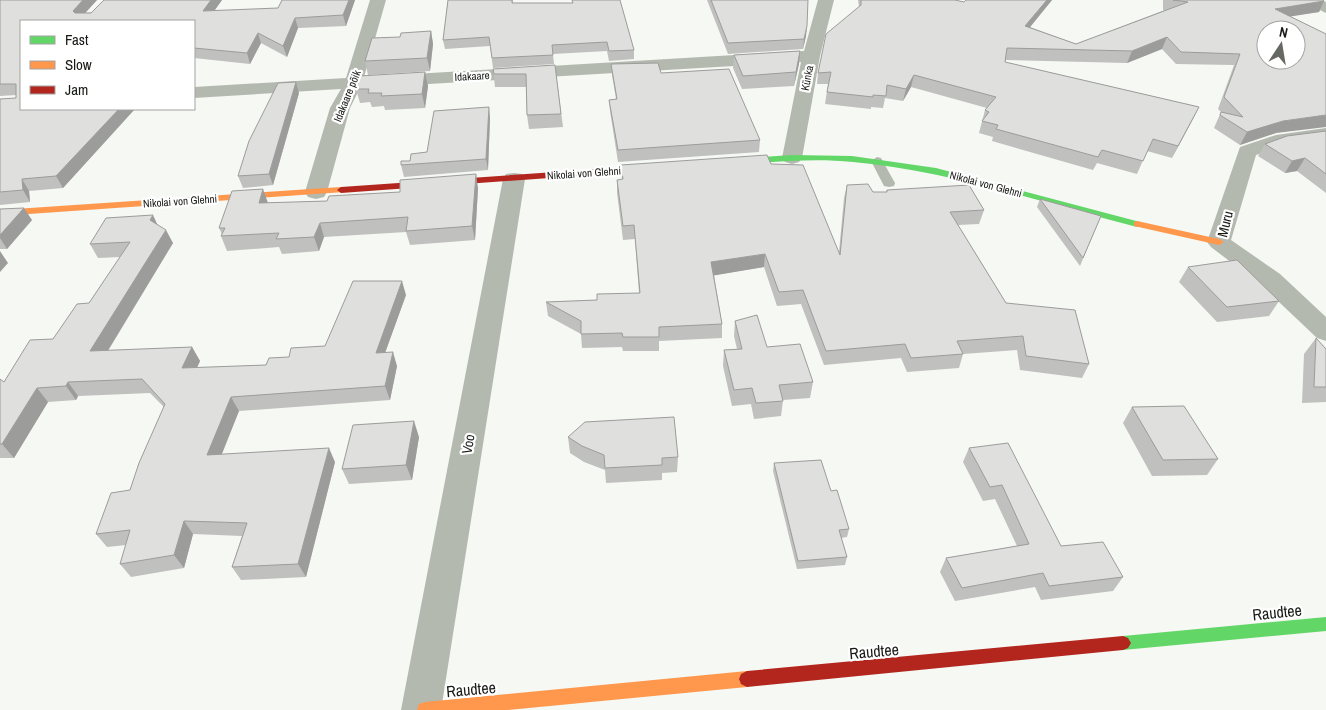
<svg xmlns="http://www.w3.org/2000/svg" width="1326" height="710" font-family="'Archivo Narrow',sans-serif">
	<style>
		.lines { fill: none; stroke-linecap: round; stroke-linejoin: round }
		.lane { fill: #b4b9af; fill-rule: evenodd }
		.street { fill: #b4b9af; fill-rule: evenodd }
		.fast { fill: #63d668; fill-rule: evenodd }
		.slow { fill: #ff974d; fill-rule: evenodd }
		.jam { fill: #b3261e; fill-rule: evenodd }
		.wall { fill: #c0c0be }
		.shaded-wall { fill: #9c9c9b }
		.building { fill: #dfdfdd; stroke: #9c9c9b; fill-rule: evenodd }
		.labels { text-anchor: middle; stroke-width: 4.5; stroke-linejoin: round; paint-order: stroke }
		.far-street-label { font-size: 11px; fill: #181a16; stroke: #fff }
		.street-label { font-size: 14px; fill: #181a16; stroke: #fff }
		.near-street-label { font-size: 16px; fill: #181a16; stroke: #fff }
	</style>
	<rect width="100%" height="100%" fill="#f5f8f3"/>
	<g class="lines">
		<path class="lane" d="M877 157 881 158 895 183 894 186 889 187 884 186 871 161Z"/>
		<path class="street" d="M370 0H386L364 77 804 51 818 0H834L820 56 802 158 799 162 792 164 785 162 782 158 801 62 360 88 350 108 327 192 324 197 316 199 308 197 305 192 330 108 341 89 194 98V87L346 78Z
			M1302 0H1322L1326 2V13L1305 3Z
			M1326 128V140L1279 147 1256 155 1231 240 1280 274 1326 317V341L1317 338 1262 286 1211 247 1207 242 1240 147 1276 135Z
			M514 173 522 174 525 179 441 710H401L503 179 506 174Z"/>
		<path class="fast" d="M792 155 852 156 936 168 1140 222 1142 224 1137 227C1043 203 950 171 853 162 813 158 772 162 732 165L728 162 732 159Z
			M1326 617V631L1123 650 1118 648 1115 643 1118 638 1123 636Z"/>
		<path class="slow" d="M341 187 344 188V192L0 216V210Z
			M1137 221 1219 239 1224 242 1219 245 1134 226V222Z
			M747 671 753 674 755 679 753 684 747 687 508 710H417L419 704 425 702Z"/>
		<path class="jam" d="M657 165 660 166V170L341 193 337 190 341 187Z
			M1123 636 1128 638 1131 643 1128 648 1123 650 747 687 741 684 739 679 741 674 747 671Z"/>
	</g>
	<path class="wall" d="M0 0H97L85 13 222 0 214 11 278 8 282 0H355L346 26 298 28 287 57 261 43 250 64 194 58V21H21V109H134V110L63 188 29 191 30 202 0 205V99L16 98V95L0 96Z
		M448 0H513V3L634 50V59L609 61 607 51 553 54 554 64 493 68 490 46 445 49 443 40Z
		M707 0H808L806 36 803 49 728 54Z
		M858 0H955L964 2 966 0H1052L1030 27 1076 44 1165 10H1163V0H1323L1324 1 1319 12 1290 16 1276 133 1240 145 1214 128 1221 112 1218 109 1234 65 1176 64 1162 49 1127 63 1006 60 1005 62 1199 107 1172 158 1147 151 1137 174 1097 163 1093 170 992 141 993 137 979 133 985 110 987 108 911 87 903 101 885 98 883 108 871 107V109L825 104 828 84H817L818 73 859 7Z
		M431 31 433 44 430 71 368 75 365 61 400 37Z
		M800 51 799 64 794 86 742 89 733 68 734 55Z
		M611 64 661 73 760 140 759 152 618 162 610 111 609 100 616 99 612 75Z
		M555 65 563 127 529 129 527 115 526 87H495L493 69Z
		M425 72 428 86 425 108 385 110 384 106 372 107 370 102 360 103 356 89Z
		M299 93 273 185 243 188 238 176Z
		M490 118 488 170 404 177 401 165 427 152Z
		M1326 131V193L1297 171 1285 173 1258 156 1265 144Z
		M771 164 839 252 844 198 847 185 873 192H886L887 190 984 210 979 224 958 225 1006 303 1089 364 1082 378 1020 370 1017 350 963 354 959 368 907 372 901 358 824 365 801 304 777 306 764 267 714 275 722 324V338L659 341V351H623L622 347 582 348 581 334 548 316 546 302 597 300 639 293 635 239 623 240 617 193V180H622L621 165Z
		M478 188 475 240 410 245 406 232 324 237 319 251 282 254 279 247 227 251 221 236 222 234 219 228 268 203 327 201Z
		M1040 199 1101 216 1080 266 1037 207Z
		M0 209 32 220 7 249H0Z
		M157 224 173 243 108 351 192 347 200 361 197 368 266 365 325 346 406 295 385 352 397 366 390 400 239 411 221 454 335 462 306 577 241 580 232 567 242 536 193 534 184 568 131 577 120 564 126 545 107 547 96 534 130 490 164 407 150 393 78 396 76 400 48 402 14 458H0V379L4 382 53 339 89 303 120 257 98 258 90 244Z
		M1188 267 1279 301 1269 316 1217 322 1179 282Z
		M735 321 767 347 813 382 810 398 783 400 781 416 754 419 751 404 732 406 723 366 724 350 737 349 734 336Z
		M1316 338 1326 349V402L1302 403 1304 354Z
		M1132 407 1218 459 1207 475 1152 476 1123 423Z
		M419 437 412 480 349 484 342 469Z
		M568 437 678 457 677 472 662 473V480L606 483 605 470 584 462 570 453Z
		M969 448 1061 546 1123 577 1113 591 1041 600 1035 587 955 601 940 572 946 558 1017 546 995 499 983 501 963 462Z
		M774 463 831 491 849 529 847 537 841 538 847 557 845 565 797 569 773 471Z"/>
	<path class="shaded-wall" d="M83 0H97L78 21 73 11Z
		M211 0H222L207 21 203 11Z
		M349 0H355L346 26 343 15Z
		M1047 0H1052L1022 37 1025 26Z
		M1324 1 1319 12 1269 20 1275 9Z
		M295 18 298 28 287 57 283 46Z
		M807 26 806 36 803 49 804 39Z
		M431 31 433 44 430 71 427 58Z
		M258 33 261 43 250 64 247 53Z
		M1167 37 1162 49 1127 63 1132 51Z
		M800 51 799 64 794 86 796 72Z
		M425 72 428 86 425 108 422 94Z
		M914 75 911 87 903 101 906 89Z
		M296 82 299 93 273 185 269 174Z
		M489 107 490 118 488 170 486 159Z
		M1199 107 1193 119 1172 158 1178 146Z
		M119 109H134V110L63 188 56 176Z
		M1326 115V127L1276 133 1240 145 1247 132 1283 121Z
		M1305 158 1297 171 1285 173 1292 161Z
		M476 174 478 188 475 240 472 226Z
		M22 179 29 191 30 202 23 190Z
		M263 189 268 203H259Z
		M24 208 32 220 7 249 0 238V235Z
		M153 215 159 228 150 220Z
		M320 223 324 237 319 251 314 237Z
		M166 230 173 243 99 365 90 351Z
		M0 251 8 263 0 272Z
		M765 254 764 267 711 276V262Z
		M402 281 406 295 380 367 376 353Z
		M192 347 200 361 190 382 182 368Z
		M393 352 397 366 390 400 385 386Z
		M68 382 78 396 76 400 66 386Z
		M37 388 48 402 14 458 2 444Z
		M231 397 239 411 216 469 207 455Z
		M414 421 419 437 412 480 406 465Z
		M329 448 335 462 306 577 298 564Z
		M184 521 193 534 184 568 174 555Z"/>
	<path class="building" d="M0 0H83L73 11 75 13H91L104 0H211L203 11 278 8 282 0H349L343 15 295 18 283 46 258 33 247 53 194 48V21H21V109H119L56 176 22 179 23 190 0 192V99L16 98V84H0Z
		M448 0H512V3H573L572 0H620L634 50 609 51 607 42 552 45 553 55 492 58 489 37 443 40Z
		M711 0H808L807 26 804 39 728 43Z
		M861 0H955L964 2 966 0H1047L1025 26 1076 44 1188 2 1173 0H1323L1324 1 1275 9 1326 34V115L1283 121 1247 132 1220 115 1221 112 1243 117 1224 97 1240 54 1181 52 1167 37 1132 51 1007 48 1005 62 1199 107 1178 146 1153 139 1143 161 1102 150 1098 157 996 129 998 125 982 121 989 112 985 110 996 97 914 75 906 89 887 85 886 96 873 95V97L827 92 831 72 818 73 826 34 861 5ZM1266 30H1296V60H1266Z
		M431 31 427 58 365 61 372 38 400 37 401 33Z
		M800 51 796 72 743 76 734 55Z
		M658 63 661 73 729 69 760 140 618 150 609 100 617 99 611 64Z
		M555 65 561 114 527 115 526 74H494L493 69Z
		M425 72 422 94 381 96 382 93H368L369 89H356L360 76Z
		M296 82 269 174 238 176 249 141 278 83Z
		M489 107 486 159 401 165V161H410L411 154 427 152 434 111Z
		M1326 131V174L1305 158 1292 161 1265 144 1287 136Z
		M767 155 771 164 803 165 840 255 847 185 868 184 873 192H887V190L969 185 984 210 950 212 1006 303 1075 310 1089 364 1026 356 1023 336 957 341 963 354 911 358 905 344 826 351 803 290 779 292 765 254 711 262 722 324 659 327V337H623L622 333 581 334V321L546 302 597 300V294L640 293 634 225 623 226 617 180 623 179 621 165Z
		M476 174 472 226 406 231 408 217 320 223 314 237 276 239 279 233 221 236 225 228H219L232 191 263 189 259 203 327 201 329 196 400 192V180Z
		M1040 199 1101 216 1083 258Z
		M24 208 0 235V209Z
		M153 215 150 220 166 230 90 351 192 347 182 368 266 365 269 358 289 357 291 348 325 346 353 281H402L376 353 393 352 385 386 231 397 207 455 329 448 298 564 232 567 247 523 184 521 174 555 120 564 130 530 96 534 111 493 130 490 139 463 165 404 142 379 68 382 66 386 37 388 2 444H0V379L4 382 30 340 53 339 77 304 89 303 130 242 90 244 106 218Z
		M1237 260 1279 301 1227 307 1188 267Z
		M757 315 767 347 800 344 813 382 779 385 783 401 756 403 752 388 734 390 724 350 742 349 735 321Z
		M1316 338 1326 349V387H1314Z
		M1184 406 1218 459 1163 460 1132 407Z
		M674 417 678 457 662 458V465L605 468 604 455 582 446 568 437 585 422Z
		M414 421 406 465 342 469 353 425Z
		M1008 443 1061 546 1103 542 1123 577 1049 586 1043 573 962 588 946 558 1029 544 1002 485 990 487 969 448Z
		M821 460 831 491 837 490 849 529 839 530 847 557 798 561 774 463Z"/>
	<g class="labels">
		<g class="far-street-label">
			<text transform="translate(472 76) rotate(-3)" y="4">Idakaare</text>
			<text transform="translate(807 78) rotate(-79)" y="4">Künka</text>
			<text transform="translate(347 96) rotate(-68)" y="4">Idakaare põik</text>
			<text transform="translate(584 173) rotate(-4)" y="4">Nikolai von Glehni</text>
			<text transform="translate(986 184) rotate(15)" y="4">Nikolai von Glehni</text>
			<text transform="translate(180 201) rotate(-4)" y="4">Nikolai von Glehni</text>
		</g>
		<g class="street-label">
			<text transform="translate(1225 224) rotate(-76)" y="5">Muru</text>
			<text transform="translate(468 444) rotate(-80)" y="5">Voo</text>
		</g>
		<g class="near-street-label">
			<text transform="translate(1277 612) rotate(-6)" y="6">Raudtee</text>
			<text transform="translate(874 651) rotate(-5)" y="6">Raudtee</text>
			<text transform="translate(471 689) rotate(-5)" y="6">Raudtee</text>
		</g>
	</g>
	<rect x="20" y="20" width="175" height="90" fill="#ffffff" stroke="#a3a3a2"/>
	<rect x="30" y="36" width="25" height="8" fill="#63d668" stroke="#a3a3a2"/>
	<text x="65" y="45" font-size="15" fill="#181a16">Fast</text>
	<rect x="30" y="61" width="25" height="8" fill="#ff974d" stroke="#a3a3a2"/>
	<text x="65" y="70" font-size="15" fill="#181a16">Slow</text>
	<rect x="30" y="86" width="25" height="8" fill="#b3261e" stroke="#a3a3a2"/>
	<text x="65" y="95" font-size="15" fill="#181a16">Jam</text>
	<g transform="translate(1281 45) rotate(12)"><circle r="24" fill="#ffffff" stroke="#a3a3a2"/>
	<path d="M0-4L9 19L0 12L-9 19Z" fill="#656863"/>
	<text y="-8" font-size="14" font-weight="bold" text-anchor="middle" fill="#181a16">N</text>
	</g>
</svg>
